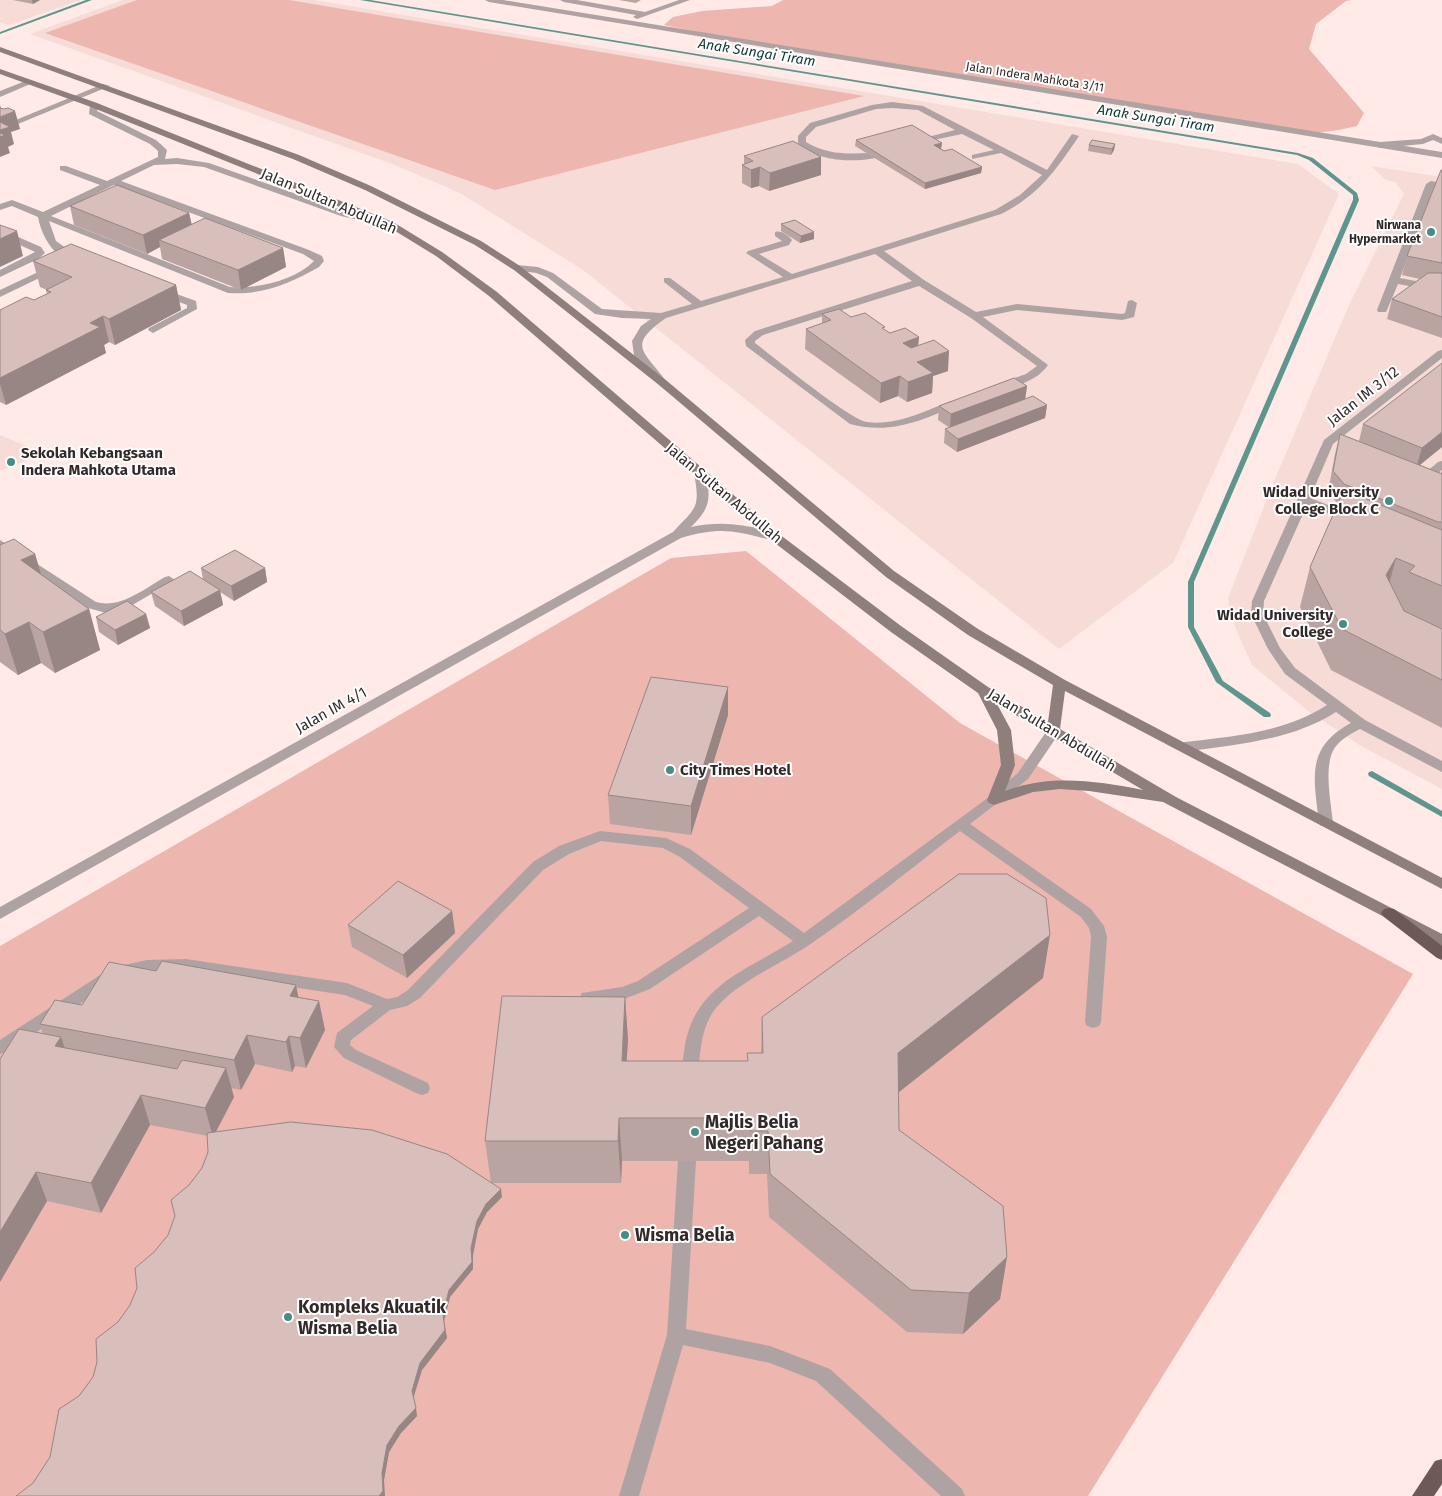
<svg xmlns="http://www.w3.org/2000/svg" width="1442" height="1496" font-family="'Fira Sans',sans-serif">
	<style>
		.built { fill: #f7dbd7 }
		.green { fill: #edb6af }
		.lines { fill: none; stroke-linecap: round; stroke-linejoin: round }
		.stream { fill: #5e968e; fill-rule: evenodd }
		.service { fill: #aea3a2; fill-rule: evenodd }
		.minor { fill: #aea3a2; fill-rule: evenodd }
		.tertiary { fill: #aea3a2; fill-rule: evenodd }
		.secondary { fill: #8e7e7c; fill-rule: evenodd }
		.trunk { fill: #6d5957; fill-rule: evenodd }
		.wall { fill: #baa4a2 }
		.shaded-wall { fill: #978684 }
		.building { fill: #d8bfbc; stroke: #978684 }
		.poi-dot { fill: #488d83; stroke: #fff; stroke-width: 2 }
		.labels { text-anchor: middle; stroke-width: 4; stroke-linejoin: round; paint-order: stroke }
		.far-street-label { font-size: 12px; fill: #332928; stroke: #fff }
		.far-poi-label { font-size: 12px; font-weight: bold; fill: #332928; stroke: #fff; text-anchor: end }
		.far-water-label { font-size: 14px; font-style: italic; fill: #0d3631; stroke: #fff }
		.street-label { font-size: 15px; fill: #332928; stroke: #fff }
		.poi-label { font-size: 15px; font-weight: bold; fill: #332928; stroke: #fff; text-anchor: start }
		.near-poi-label { font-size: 18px; font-weight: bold; fill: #332928; stroke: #fff; text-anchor: start }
	</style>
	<rect width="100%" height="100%" fill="#ffeae7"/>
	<path class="built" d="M0 0H80L10 25 0 23Z
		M123 0H314L1298 164 1339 194 1173 563 1059 649 583 270 460 193 395 165 30 34Z
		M1371 166 1442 177V789L1361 746 1308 711 1252 665 1233 622 1228 598 1272 486 1349 305 1404 194 1395 182 1386 180Z
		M0 435 45 453 0 471Z"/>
	<path class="green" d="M137 0H289L864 96 495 190 45 33Z
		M783 0H1351L1346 1 1316 24 1309 49 1364 113 1357 126 1339 130 1306 134 740 41 664 25 673 17 702 11 772 6Z
		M746 551 960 723 1413 974 1088 1496H0V946L671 558Z"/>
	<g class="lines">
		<path class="stream" d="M86 0H92L0 34V32Z
			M360 0H370L1298 153 1313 158 1357 193 1359 200 1194 582V627L1223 681 1270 713 1271 715 1270 717H1264L1216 682 1188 627V582L1353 200V195L1309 160 1297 155Z
			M1372 771 1442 811V817L1369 776 1368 774 1369 772Z"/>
		<path class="service" d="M28 80 35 82 0 97V91Z
			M103 84 110 86 18 124 11 122Z
			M94 102 98 105 97 111 156 140 167 150 165 159 177 158 209 163 347 212 393 222 395 224 390 227 341 216 204 167 177 164 154 165 121 181 309 250 322 256 324 261 319 267C289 284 263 295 228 293L49 221 56 241 80 258 78 260C56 264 41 235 38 217L12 206 0 210V204L12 200 43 212 100 185 60 170V166H66L107 181 158 157V151L150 144 89 114 90 105ZM114 185 303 254 314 261C294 281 257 289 230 287L51 216Z
			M892 102 923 106 1047 170 1072 134 1079 136C1056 170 1039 195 1001 214L884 251 924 280 976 312 1017 304 1122 314 1125 313 1128 301 1132 300 1137 303 1134 317 1122 320 1017 310 983 317 1048 365C1037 381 1017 386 999 390L995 389 994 387 995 385 1026 374 1037 366 971 318 919 286 763 335 755 341V343C775 358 849 419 867 422 896 426 925 411 951 401H959L960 403 959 405C921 420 892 435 850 424L746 346 745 340 755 331 912 281 875 254 666 318C626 346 644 351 666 381L661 384 657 383 634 355 632 341 641 326 651 319 622 318 595 314 547 277 536 273 514 270 512 268 517 265 538 267 553 273 602 309 661 313 692 304 664 282V278H670L701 301 783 277 746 253 748 251 782 241 775 236V232C781 230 788 235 792 240L789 245 759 254 792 274 995 210 1020 195 1042 175 1001 153 972 159V155L994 150 962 134 924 142V138L955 130 918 110 892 108 876 109 816 127 806 137V142C827 155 848 154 872 153L875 154V158C852 163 815 161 798 143V136L810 123 872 105Z
			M1431 181 1442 183V189L1434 187 1400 278 1442 286V292L1398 284 1387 310 1386 312H1378L1377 310 1426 184Z
			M0 229 41 247 45 253 38 259 0 277V270L35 252 0 236Z
			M53 265 56 266V270L0 297V290Z
			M160 288 196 301 197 309 153 333 148 330 149 328 187 308V305L156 293V289Z
			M1442 461V470L1427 482H1419L1417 480 1419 478 1438 462Z
			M0 540 96 602C120 609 144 589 165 577L169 576 175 580 124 610 106 613 88 608 0 549Z
			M1053 728 1058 729 1060 732 1028 779 970 824 1091 909 1104 926 1107 937 1101 1022 1099 1026 1093 1028 1087 1026 1085 1022 1091 937 1089 928 1081 917 960 831C910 869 861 910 809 945 781 964 731 985 713 1012 700 1031 700 1056 698 1078L696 1083 690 1084 684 1083C680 1074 683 1061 684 1052 692 986 744 972 793 941L759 916 650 989 624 999 588 1003 582 1001 580 997 582 993 622 987 638 981 749 908 680 857 663 848 601 841 569 854 543 870 420 998 407 1006 390 1010 351 1040 350 1045 356 1050 428 1083 430 1088 428 1093 422 1095 416 1093 344 1058 334 1047 337 1033 373 1006 345 995 186 971 147 972 121 977 6 1052 0 1054V1040L111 968 147 960 186 959 347 983 387 999 397 997 408 990 533 862 559 846 600 831 666 838 690 849 804 933 989 797 1018 773 1048 729Z
			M687 1154 693 1156 696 1161 686 1329 770 1346 830 1369 962 1489 965 1496H941L816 1381 770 1363 683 1345 639 1496H619L667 1335 678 1161 681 1156Z"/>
		<path class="minor" d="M560 0H577L645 12 679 0H690L637 19 633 17 636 15 564 2Z
			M1433 134 1442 138V144L1433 140 1423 144 1380 148 1376 145 1380 142 1421 139Z
			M1442 350V358L1333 444 1310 498 1354 515 1356 518 1354 521H1346L1307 505 1264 601 1263 614 1280 648 1295 668 1365 720 1442 761V772L1360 729C1352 733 1343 738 1337 745 1322 761 1331 802 1333 823L1331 826H1321L1319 823C1314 778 1305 748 1351 723L1336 712C1290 741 1238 744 1185 752L1180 750 1178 747 1180 744 1185 742C1235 736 1283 733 1327 705L1285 674 1268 649 1251 614 1252 601 1324 440 1438 351Z"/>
		<path class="tertiary" d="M485 0H503L1442 152V158L489 2Z
			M700 471 706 474C711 500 710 508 691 527 723 520 749 525 779 534L781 537 779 540 775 541C736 531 721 526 681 538L0 919V907L673 532C695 508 701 509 694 474Z"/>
		<path class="secondary" d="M0 47 299 155 371 186 481 241 520 266 667 381 894 571 978 629 1065 680 1442 878V889L1065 691 1060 729 1176 797 1442 934V947L1163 802 1089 791 1060 789 1033 792 994 805 989 803 987 800 1001 765 997 730 978 693 891 632 771 540 489 296 436 256 387 226 91 107 0 74V69L97 103 393 222 442 252 497 292 779 534 901 626 988 687 1048 722 1053 685 968 635 886 577 659 385 514 270 475 245 365 190 293 159 0 52ZM997 704 1143 790C1096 781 1051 774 1005 791L1015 765 1011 730Z"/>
		<path class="trunk" d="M1389 908 1394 909 1442 946V960L1437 958 1384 917 1381 913 1384 909Z
			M1442 1459V1484L1434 1496H1412L1435 1461Z"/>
	</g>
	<path class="wall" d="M13 0H40L33 4Z
		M619 0H641L636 3Z
		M856 140 942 143 941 149 982 167 981 173 925 189 855 146Z
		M1115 144 1114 150 1111 155 1088 151 1089 145Z
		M744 156 821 175 769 191 759 186 751 188 742 183V165L744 164Z
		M1442 170V338L1387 319 1392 299 1420 279 1402 275 1407 256Z
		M70 206 189 213 192 225 283 248 286 267 241 290 162 259 160 247 147 254 74 225Z
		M781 224 814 232V239L800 243 781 231Z
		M33 261 176 285 181 310 115 345 109 342 104 345 106 353 6 405 0 402V310L34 300 47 294 46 290H47L40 287Z
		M822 314 851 317 885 330 890 333 919 337 918 346 948 371 933 376 932 393 907 402 898 396 880 403 805 349 806 329 822 324Z
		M1027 386 1025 399 1047 405 1045 418 957 452 944 443 945 429 950 428 938 420 939 406Z
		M1363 424 1442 447 1420 465 1441 473 1442 471V728L1331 670 1300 607 1310 567 1338 504 1328 492 1335 454 1340 434 1359 441Z
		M0 545 35 554 41 575 89 609 100 650 55 673 41 663 18 675 0 662Z
		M201 568H265L267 582 234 601 220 592 223 605 184 626 155 606 151 592 203 580Z
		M146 614 150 628 118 645 99 632 96 617Z
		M728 687V715L691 835 610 824 608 795Z
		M452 911 455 933 407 978 352 947 348 925Z
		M1043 978 899 1092V1130L1007 1257 1000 1299 963 1334 907 1332 769 1217 767 1174H749V1161H622L621 1183H492L502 1197 487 1212 478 1229 473 1255V1269L450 1297 444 1321 447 1338 422 1370 413 1398 417 1416 401 1433 389 1452 384 1480 33 1483 50 1457 79 1396 93 1377 118 1322 130 1305 154 1252 168 1235 189 1185 202 1168 208 1152V1136L150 1125 101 1213 47 1201 0 1282 43 1034 40 1024 82 1005 298 997 325 1030 306 1068 295 1066 292 1072 255 1064 241 1090 231 1088 234 1097 216 1132 491 1183 485 1141 625 997 628 1040 626 1061H747L761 1053 762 1017Z"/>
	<path class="shaded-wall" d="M32 0H40L33 4Z
		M0 105 3 116 15 111 20 129 11 132 14 144 8 147 10 153 0 157Z
		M942 143 941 149 933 151 934 145Z
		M1115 144 1114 150 1111 155 1112 149Z
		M821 157V175L769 191 770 173Z
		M760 167 759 186 751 188V170Z
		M982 167 981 173 925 189V183Z
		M189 213 193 231 159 240 160 247 147 254 143 235Z
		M17 231 23 256 0 267V239Z
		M814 232V239L800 243 801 236Z
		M283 248 286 267 241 290 238 270Z
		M176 285 181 310 115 345 109 319Z
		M103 316 109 342 104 345 106 353 6 405 0 384V378L90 323Z
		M919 337 917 357 903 343Z
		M949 351 948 371 933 376 932 393 907 402 908 382 917 362Z
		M900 376 898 396 880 403 881 383Z
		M1027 386 1025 400 950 428 951 414Z
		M1047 405 1045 418 957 452 958 439Z
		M1442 432V447L1416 468 1422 448Z
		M35 554 47 594 21 560Z
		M1396 558 1385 599 1386 575Z
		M265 568 267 582 234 601 231 586Z
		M220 590 223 605 184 626 181 611Z
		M89 609 100 650 55 673 43 632Z
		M146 614 150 628 118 645 115 630Z
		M29 622 41 663 18 675 5 634Z
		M728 687V715L691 835V806Z
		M452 911 455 933 407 978 403 955Z
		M1050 935 1043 978 894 1096 898 1053Z
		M296 985 302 1015 290 996Z
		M625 997 628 1040 624 1104 622 1061Z
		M319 1001 325 1030 306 1068 300 1038Z
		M247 1035 255 1064 241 1090 234 1060Z
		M289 1036 295 1066 292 1072 286 1042Z
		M61 1037 71 1066 55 1046Z
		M226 1068 234 1097 213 1137 205 1108Z
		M141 1095 150 1125 101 1213 91 1183Z
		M619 1118 622 1161 621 1183 618 1141Z
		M36 1172 47 1201 0 1282V1232Z
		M501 1189 502 1197 487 1212 478 1229 473 1255V1269L450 1297 444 1321 447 1338 422 1370 413 1399 412 1391 420 1363 443 1314 449 1290 471 1248 477 1221 486 1204Z
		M1007 1257 1000 1299 963 1334 969 1293Z
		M416 1408 417 1416 401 1433 389 1452 384 1480 385 1496H379L382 1473 387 1445 399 1426Z"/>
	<path class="building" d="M0 108 4 109 8 108 15 111 0 117Z
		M0 122 10 127 0 130Z
		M912 125 942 143 934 145 944 151 952 149 982 167 925 183 856 140Z
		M0 133 5 135 0 137Z
		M1092 140 1115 144 1112 149 1089 145Z
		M793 141 821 157 770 173 760 167 751 170 742 165 753 161 744 156Z
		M1441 170H1442V263L1407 256Z
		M117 185 189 213 143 235 70 206Z
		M205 218 283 248 238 270 159 240Z
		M795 220 814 232 801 236 781 224Z
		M0 225 17 231 0 239Z
		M71 244 176 285 109 319 103 316 90 323 100 327 0 378V310L26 297 34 300 51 292 46 290 72 277 33 261Z
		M1428 273H1442V317L1392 299Z
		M839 309 851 317 865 313 885 327 882 328 890 333 905 328 919 337 903 343 911 348 934 340 949 351 917 362 933 373 908 382 900 376 881 383 806 329 831 320 822 314Z
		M1442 363V432L1422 448 1363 424Z
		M1014 378 1027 386 951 414 939 406Z
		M1033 396 1047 405 958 439 945 429Z
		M1340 434 1442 474V522H1438L1344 484 1333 471Z
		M1344 490 1442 530V586L1409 572 1415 566 1396 558 1386 575 1404 611 1442 629V680L1342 629 1310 567Z
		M14 539 35 554 21 560 89 609 43 632 29 622 5 634 0 630V545Z
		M235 550 265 568 231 586 201 568Z
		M190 571 220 590 181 611 151 592Z
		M127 601 146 614 115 630 96 617Z
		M651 677 728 687 691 806 608 795Z
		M959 874H1007L1046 898 1050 935 898 1053 899 1130 1003 1206 1007 1257 969 1293 911 1290 770 1174 768 1131H750L749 1118H619L618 1141H485L502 996 625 997 622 1061H748L747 1053H763L762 1017Z
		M398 881 452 911 403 955 348 925Z
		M162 961 296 985 290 996 319 1001 300 1038 289 1036 286 1042 247 1035 234 1060 40 1024 55 1000 82 1005 109 962 156 971Z
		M19 1029 61 1037 55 1046 177 1069 182 1060 226 1068 205 1108 141 1095 91 1183 36 1172 0 1232V1059Z
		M291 1122 372 1130 447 1154 501 1189 486 1204 477 1221 471 1248 472 1262 449 1290 443 1314 445 1330 420 1363 412 1391 416 1408 399 1426 387 1445 382 1473 383 1491 379 1496H16L33 1483 50 1457 59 1409 79 1396 93 1377 97 1362 96 1339 118 1322 130 1305 137 1288 135 1268 154 1252 168 1235 175 1216 171 1200 189 1185 202 1168 208 1152 207 1133Z"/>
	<g class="poi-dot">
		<circle cx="1431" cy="232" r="5"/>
		<circle cx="11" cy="462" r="5"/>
		<circle cx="1389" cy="501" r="5"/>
		<circle cx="1343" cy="624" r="5"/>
		<circle cx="670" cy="770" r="5"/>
		<circle cx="695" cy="1132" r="5"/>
		<circle cx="625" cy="1235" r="5"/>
		<circle cx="288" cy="1317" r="5"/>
	</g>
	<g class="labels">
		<g class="far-street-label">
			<text transform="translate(1035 77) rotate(9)" y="4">Jalan Indera Mahkota 3/11</text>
		</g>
		<g class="far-poi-label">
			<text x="1421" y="229">Nirwana<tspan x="1421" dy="14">Hypermarket</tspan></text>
		</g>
		<g class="far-water-label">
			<text transform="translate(757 52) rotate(9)" y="5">Anak Sungai Tiram</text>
			<text transform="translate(1156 118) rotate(9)" y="5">Anak Sungai Tiram</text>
		</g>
		<g class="street-label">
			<text transform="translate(329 201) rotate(23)" y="5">Jalan Sultan Abdullah</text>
			<text transform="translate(1363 396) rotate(-38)" y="5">Jalan IM 3/12</text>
			<text transform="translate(724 493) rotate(40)" y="5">Jalan Sultan Abdullah</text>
			<text transform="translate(331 710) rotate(-29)" y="5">Jalan IM 4/1</text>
			<text transform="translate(1052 730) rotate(31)" y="5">Jalan Sultan Abdullah</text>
		</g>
		<g class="poi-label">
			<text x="21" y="458">Sekolah Kebangsaan<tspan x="21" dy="17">Indera Mahkota Utama</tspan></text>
			<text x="1379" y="497" text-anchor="end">Widad University<tspan x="1379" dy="17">College Block C</tspan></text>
			<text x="1333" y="620" text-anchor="end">Widad University<tspan x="1333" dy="17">College</tspan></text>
			<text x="680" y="775">City Times Hotel</text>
		</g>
		<g class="near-poi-label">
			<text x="705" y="1128">Majlis Belia<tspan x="705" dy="21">Negeri Pahang</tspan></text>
			<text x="635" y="1241">Wisma Belia</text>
			<text x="298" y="1313">Kompleks Akuatik<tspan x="298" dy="21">Wisma Belia</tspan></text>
		</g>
	</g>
</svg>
